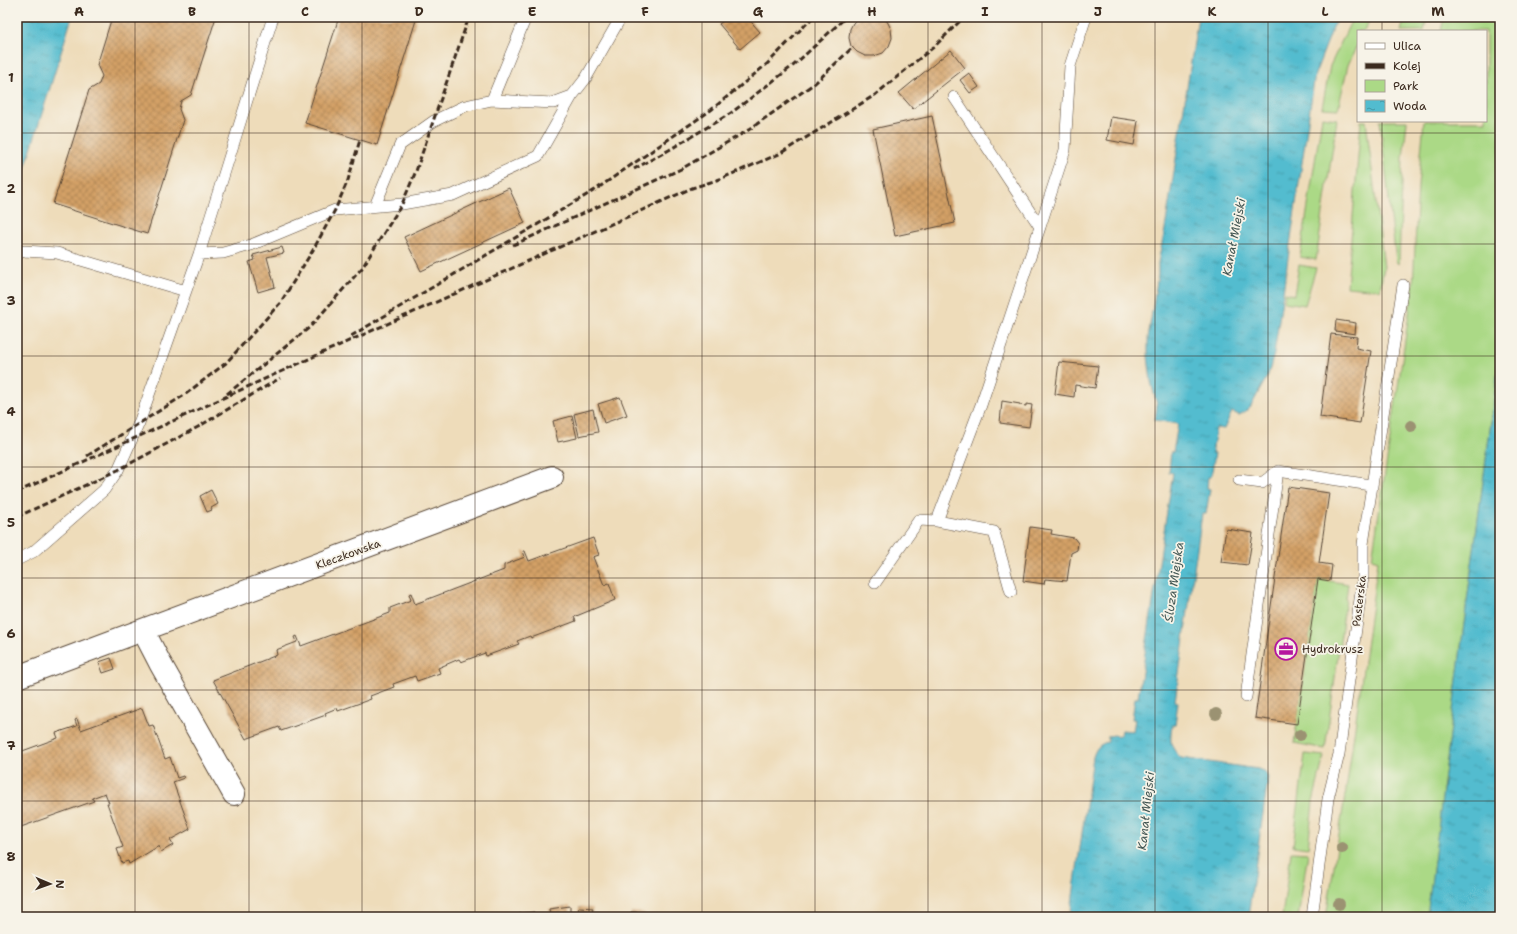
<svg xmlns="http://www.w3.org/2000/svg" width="1517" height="934" font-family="'Shantell Sans',sans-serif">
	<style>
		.green { fill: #abd986; stroke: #738252 }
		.water { fill: url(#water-ripples); stroke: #467376 }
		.building { fill: url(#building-cross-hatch) }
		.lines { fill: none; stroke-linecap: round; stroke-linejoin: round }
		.lane-casing { stroke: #564535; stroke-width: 12 }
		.street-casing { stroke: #564535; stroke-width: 24 }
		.lane { stroke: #fff; stroke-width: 11 }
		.street { stroke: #fff; stroke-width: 22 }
		.rail { stroke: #3b2a1e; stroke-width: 3; stroke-dasharray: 6 3; stroke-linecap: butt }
		.tree { fill: #9b9272 }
		.grid { fill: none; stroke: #3b2a1e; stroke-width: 1; stroke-opacity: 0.55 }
		.labels { text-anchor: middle; stroke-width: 3.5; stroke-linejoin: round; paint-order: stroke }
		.street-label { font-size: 11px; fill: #3b2a1e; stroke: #f7f3e8 }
		.poi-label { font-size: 11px; fill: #3b2a1e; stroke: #f7f3e8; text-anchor: start }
		.water-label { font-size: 12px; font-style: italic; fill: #425653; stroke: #f7f3e8 }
		.neatline { fill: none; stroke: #3b2a1e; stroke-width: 1.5 }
		.grid-label { font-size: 13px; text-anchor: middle; font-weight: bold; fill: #3b2a1e }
	</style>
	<defs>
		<pattern id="water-ripples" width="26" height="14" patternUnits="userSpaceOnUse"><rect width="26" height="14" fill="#52bccf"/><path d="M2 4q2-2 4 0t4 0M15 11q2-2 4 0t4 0" fill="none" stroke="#4599a7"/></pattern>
		<pattern id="building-cross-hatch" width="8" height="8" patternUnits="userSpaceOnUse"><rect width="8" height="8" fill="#d3a066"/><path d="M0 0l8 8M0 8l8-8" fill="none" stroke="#ac8353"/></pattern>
	</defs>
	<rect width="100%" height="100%" fill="#f7f3e8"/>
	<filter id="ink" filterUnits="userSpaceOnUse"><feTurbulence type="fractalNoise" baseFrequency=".025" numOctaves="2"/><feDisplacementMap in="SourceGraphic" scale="8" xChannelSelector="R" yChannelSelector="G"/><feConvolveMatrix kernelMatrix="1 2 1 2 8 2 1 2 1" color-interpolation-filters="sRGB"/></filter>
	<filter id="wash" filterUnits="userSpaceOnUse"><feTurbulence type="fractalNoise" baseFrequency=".012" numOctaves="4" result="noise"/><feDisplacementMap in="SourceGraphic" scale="16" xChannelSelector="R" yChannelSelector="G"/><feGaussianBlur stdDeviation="0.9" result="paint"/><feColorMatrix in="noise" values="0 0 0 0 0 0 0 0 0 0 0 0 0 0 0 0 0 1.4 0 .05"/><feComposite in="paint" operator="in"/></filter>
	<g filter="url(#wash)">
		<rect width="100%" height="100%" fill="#eedcba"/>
		<path class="green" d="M1353 17H1371L1364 31H1358V43L1348 65 1338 109 1322 108 1330 66Z
			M1405 17H1427L1424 31H1401Z
			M1444 17H1500V355L1464 624 1429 902 1427 917H1326L1348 777 1378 561 1372 559 1413 287 1418 186 1424 121H1486V31H1441Z
			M1322 117 1337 119 1316 260 1300 257Z
			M1361 121H1366L1384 267 1380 290 1347 287Z
			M1380 121H1407L1403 158 1399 262 1398 264 1396 261Z
			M1299 265 1316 268 1305 305 1284 302 1285 293 1294 295Z
			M1318 579 1348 584 1325 749 1294 743Z
			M1305 754 1324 756 1313 802 1308 848 1293 846Z
			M1291 852 1308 853 1298 917H1282Z"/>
		<path class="water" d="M17 17H72L17 194Z
			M1198 17H1337L1315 74 1274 354 1268 375 1250 408 1243 413 1239 415 1232 412 1224 429 1216 428 1212 453H1215L1211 477H1208L1207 488 1210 489 1206 514H1202L1175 701 1178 702 1175 725H1172C1170 741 1169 746 1181 758L1258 769C1264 771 1267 773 1268 779L1248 917H1070L1093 757C1096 748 1099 744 1108 742V736L1115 735 1117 737 1121 734 1122 730 1133 731 1135 719H1132L1135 698H1138L1173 473 1169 472 1171 452H1173L1178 424 1155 420 1157 405 1151 382 1148 356V338L1158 275V263L1165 229Z
			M1500 355V917H1427L1464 624Z"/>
		<g id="blocks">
			<path class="building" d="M112 17H216L191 95 181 101 179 109 183 120 147 234 53 204 89 90 99 84 102 76 97 65Z
				M339 17H417L377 145 305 123Z
				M728 17H747L760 32 740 49 719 24Z
				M859 17H882L887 21 891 29 892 38 889 46 883 53 874 56H865L857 52 851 46 849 38 850 29 853 23Z
				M951 50 965 68 913 109 899 93Z
				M969 73 979 87 970 93 960 80Z
				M932 116 955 223 895 236 873 129Z
				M1111 117 1138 121 1134 145 1107 140Z
				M509 188 525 223 421 271 404 237Z
				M282 247 284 253 267 257 275 287 258 292 249 262 255 260 253 255Z
				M1336 320 1356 323 1355 334 1335 331Z
				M1331 334 1357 337 1356 348 1371 351 1360 423 1320 417Z
				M1059 362 1098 366 1095 388 1075 385 1074 397 1055 394Z
				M620 397 627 415 604 423 598 404Z
				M1002 401 1020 404V405L1026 406V404L1032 405 1029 427 1000 423Z
				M593 409 598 432 579 436 574 414Z
				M572 416 577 438 558 442 553 421Z
				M1288 487 1329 493 1319 563 1332 565 1330 581 1318 579 1297 724 1255 718Z
				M211 490 218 504 211 508 212 510 207 512 200 496Z
				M1030 527 1052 530 1051 534 1074 538 1078 543 1077 550 1071 553 1067 581 1045 579 1044 584 1023 581Z
				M1226 529 1253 533 1248 565 1221 562Z
				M593 538 599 555 593 557 604 585 609 583 615 600 574 617 576 621 531 638 530 636 517 641 519 644 486 656 485 653 461 662 459 659 438 668 440 673 417 681 415 676 393 684 394 687 370 696 371 699 338 711 337 708 325 713 326 715 281 731 279 727 246 739 213 680 277 655 276 650 297 642 295 637 297 636 301 646 390 613V608L411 600 409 594 411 593 415 604 504 570V565L525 557 523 551H525L529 561Z
				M111 658 115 669 103 673 99 662Z
				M142 708 149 726 153 725 165 759 170 757 177 778 183 776 184 778 173 782 190 829 170 840 173 845 161 852 159 846 129 864 128 861 122 863 117 849 123 847 107 803H109L105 793 92 798 94 801 18 828 17 825V753L58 738 56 733 77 726 75 720 77 719 81 730Z
				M570 906V912L578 913 579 907 593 908 592 914 610 917H544L550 915 549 909Z
				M534 912V917H520L519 914Z
				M631 912 645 913V917H631Z"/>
		</g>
	</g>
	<g filter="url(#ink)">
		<use href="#blocks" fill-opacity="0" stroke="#564535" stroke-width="1"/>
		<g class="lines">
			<g class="lane-casing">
				<path id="lane" d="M492 100 553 103 572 96
					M375 206 400 145 434 121 465 106 492 100 526 17
					M1040 227 1065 150 1070 66 1086 17
					M17 254 24 251 57 253 186 291
					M199 254 223 253 251 245 335 210 402 204 453 195 538 156 572 96 586 78 621 17
					M1239 480 1262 483 1278 471
					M937 521 981 405 1040 227 954 97
					M17 560 33 552 104 490 118 470 139 423 199 254 273 17
					M875 583 919 520 937 521 994 532 1011 592
					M1246 697 1278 471 1371 485
					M1312 917 1328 799 1339 754 1363 577V544L1403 285"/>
			</g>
			<g class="street-casing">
				<path id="street" d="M143 630 160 663 234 794
					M17 677 552 477"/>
			</g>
			<use href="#lane" class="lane"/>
			<use href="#street" class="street"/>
			<path class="rail" d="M634 169 669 150 731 113 794 65 846 17
				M513 245 681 169 747 131 815 83 853 47
				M351 336 595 190 711 110 767 64 813 17
				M227 394 310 327 362 268 402 204 416 171 469 17
				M87 456 183 396 226 363 281 302 313 250 335 210 348 180 360 140
				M17 492 313 357 692 188 720 179 779 154 827 125 875 95 936 45 964 17
				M17 517 118 470 198 427 280 378"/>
		</g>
		<g class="tree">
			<circle cx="1411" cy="426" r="6"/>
			<circle cx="1216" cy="714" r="6"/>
			<circle cx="1300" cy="735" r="6"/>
			<circle cx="1342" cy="848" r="6"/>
			<circle cx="1339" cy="904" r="6"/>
		</g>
	</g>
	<path class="grid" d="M135 17V917M249 17V917M362 17V917M475 17V917M589 17V917M702 17V917M815 17V917M928 17V917M1042 17V917M1155 17V917M1268 17V917M1382 17V31M1382 121V917M17 133H1500M17 244H1500M17 356H1500M17 467H1500M17 578H1500M17 690H1500M17 801H1500"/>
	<defs>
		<g id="office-ring" transform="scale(1.15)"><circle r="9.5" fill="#f7f3e8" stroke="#b5179e" stroke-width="1.5"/><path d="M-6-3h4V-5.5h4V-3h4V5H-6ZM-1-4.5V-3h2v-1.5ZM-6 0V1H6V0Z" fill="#b5179e"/></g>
	</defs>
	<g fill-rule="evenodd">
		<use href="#office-ring" x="1286" y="649"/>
	</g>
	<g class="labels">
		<g class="street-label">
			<text transform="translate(348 554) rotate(-20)" y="4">Kleczkowska</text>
			<text transform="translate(1359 601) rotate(-83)" y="4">Pasterska</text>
		</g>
		<g class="poi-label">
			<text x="1302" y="653">Hydrokrusz</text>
		</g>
		<g class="water-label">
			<text transform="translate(1234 237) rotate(-79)" y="4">Kanał Miejski</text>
			<text transform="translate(1174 582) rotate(-82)" y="4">Śluza Miejska</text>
			<text transform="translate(1146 811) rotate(-84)" y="4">Kanał Miejski</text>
		</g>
	</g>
	<rect width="1517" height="934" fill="none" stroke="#f7f3e8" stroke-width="44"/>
	<rect x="1357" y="30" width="130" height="92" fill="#f7f3e8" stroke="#aca397"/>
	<rect x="1365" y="43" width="20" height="6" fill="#ffffff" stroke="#aca397"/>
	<text x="1393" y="50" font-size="12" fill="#3b2a1e">Ulica</text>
	<rect x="1365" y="63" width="20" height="6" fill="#3b2a1e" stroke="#aca397"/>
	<text x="1393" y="70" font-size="12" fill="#3b2a1e">Kolej</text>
	<rect x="1365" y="80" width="20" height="12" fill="#abd986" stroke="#aca397"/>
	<text x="1393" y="90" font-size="12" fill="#3b2a1e">Park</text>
	<rect x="1365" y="100" width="20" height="12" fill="url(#water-ripples)" stroke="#aca397"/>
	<text x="1393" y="110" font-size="12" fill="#3b2a1e">Woda</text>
	<g transform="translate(50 884) rotate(92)" stroke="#f7f3e8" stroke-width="3" paint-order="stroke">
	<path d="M0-3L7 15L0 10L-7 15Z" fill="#3b2a1e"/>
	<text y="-6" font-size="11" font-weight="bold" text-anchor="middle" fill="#3b2a1e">N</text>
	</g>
	<rect x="22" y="22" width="1473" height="890" class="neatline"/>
	<g class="grid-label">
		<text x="79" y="16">A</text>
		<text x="192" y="16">B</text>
		<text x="305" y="16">C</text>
		<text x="419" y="16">D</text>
		<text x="532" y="16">E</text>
		<text x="645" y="16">F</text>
		<text x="758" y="16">G</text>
		<text x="872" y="16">H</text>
		<text x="985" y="16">I</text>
		<text x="1098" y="16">J</text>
		<text x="1212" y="16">K</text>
		<text x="1325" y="16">L</text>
		<text x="1438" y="16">M</text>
		<text x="11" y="82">1</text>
		<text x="11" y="193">2</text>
		<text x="11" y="305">3</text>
		<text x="11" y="416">4</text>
		<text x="11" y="527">5</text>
		<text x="11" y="638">6</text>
		<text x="11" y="750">7</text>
		<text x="11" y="861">8</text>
	</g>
</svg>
